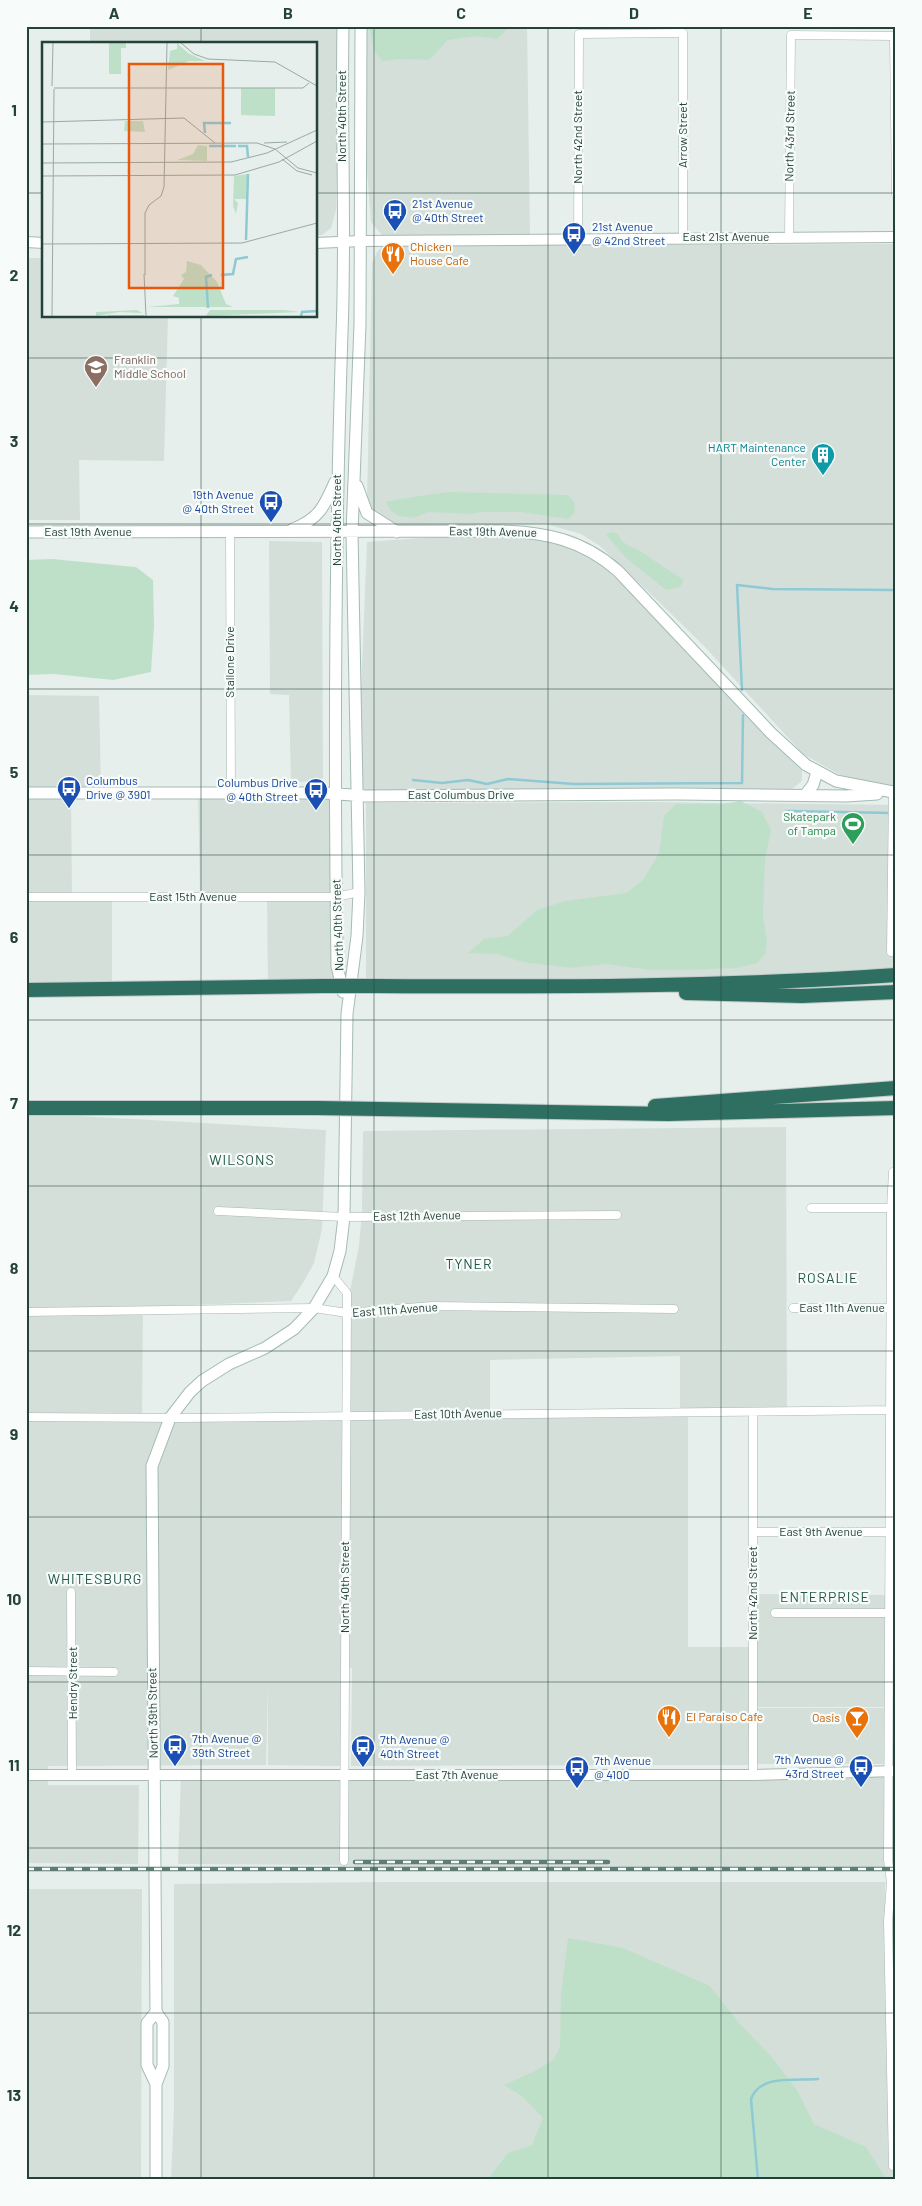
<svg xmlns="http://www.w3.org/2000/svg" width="922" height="2206" font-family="Barlow,sans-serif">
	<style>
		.built { fill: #d4dfda }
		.green { fill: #bfe0c8 }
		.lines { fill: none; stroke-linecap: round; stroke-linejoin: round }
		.stream { stroke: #8ec9d4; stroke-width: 2.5 }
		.minor-casing { stroke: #a8b8b2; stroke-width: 9 }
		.tertiary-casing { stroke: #a8b8b2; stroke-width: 12 }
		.secondary-casing { stroke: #a4bbb3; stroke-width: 13 }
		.motorway-casing { stroke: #c2cac8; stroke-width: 16 }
		.minor { stroke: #fff; stroke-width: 8 }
		.tertiary { stroke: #fff; stroke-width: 10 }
		.secondary { stroke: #fff; stroke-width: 11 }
		.motorway { stroke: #2f6f62; stroke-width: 14 }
		.rail-casing { stroke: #5f7d75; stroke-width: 4.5 }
		.rail { stroke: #f7fbf9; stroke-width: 2.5; stroke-dasharray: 8; stroke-linecap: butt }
		.motorway-bridge-casing { stroke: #c2cac8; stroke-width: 16; stroke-linecap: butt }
		.motorway-bridge { stroke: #2f6f62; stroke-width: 14 }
		.grid { fill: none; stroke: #24423a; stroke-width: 1; stroke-opacity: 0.55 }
		.labels { text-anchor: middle; stroke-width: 4.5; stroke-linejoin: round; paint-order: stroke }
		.street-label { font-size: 12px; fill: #24423a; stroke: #f7fbf9 }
		.transit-label { font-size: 12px; fill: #164399; stroke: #f7fbf9; text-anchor: start }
		.food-label { font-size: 12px; fill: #c56008; stroke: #f7fbf9; text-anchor: start }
		.education-label { font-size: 12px; fill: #785e54; stroke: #f7fbf9; text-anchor: start }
		.culture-label { font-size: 12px; fill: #0d838f; stroke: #f7fbf9; text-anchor: end }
		.leisure-label { font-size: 12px; fill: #27864d; stroke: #f7fbf9; text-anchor: end }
		.neighbourhood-label { font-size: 14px; letter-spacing: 1px; fill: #1f5548; stroke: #f7fbf9 }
		.inset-river { fill: none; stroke: #8ec9d4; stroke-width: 2.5 }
		.inset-road { fill: none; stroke: #98aaa4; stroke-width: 1 }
		.view { fill: #e8590c; fill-opacity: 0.15; stroke: #e8590c; stroke-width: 2.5 }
		.inset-edge { fill: none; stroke: #24423a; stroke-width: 2.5 }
		.neatline { fill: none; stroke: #24423a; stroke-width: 2 }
		.grid-label { font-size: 16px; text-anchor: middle; font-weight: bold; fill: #24423a }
	</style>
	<rect width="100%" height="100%" fill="#e6efeb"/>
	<path class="built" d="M90 26H340L336 210 331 228 322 235H316V44H90Z
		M363 26H527L530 235H382L376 228 371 222 362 107Z
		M896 244V788L844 777 803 754 704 646 658 601 600 546 581 534 546 524 399 525 380 517 367 503 372 263 377 252 383 246Z
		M26 258H44V316H168L164 461 79 460 80 520H26Z
		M446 536 533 538 568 547 602 565 652 613 802 770V781L792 789 357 791 367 542Z
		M269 541 322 542 323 778 319 780 291 783 289 695 270 694Z
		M26 695 99 696 101 790H26Z
		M26 793H71L72 896 112 897V991L26 990Z
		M198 793 336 794 347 988 268 990 267 897 200 894Z
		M652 802 896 805V976L366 986V803Z
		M26 1113 326 1130 322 1229 314 1263 303 1283 291 1301 143 1307 142 1416H26Z
		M786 1127 787 1410H680V1356L490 1360V1411L347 1413 345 1316 359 1246 362 1211 363 1131Z
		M688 1414V1647H751L748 1765 351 1766 352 1668 341 1667V1766L268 1765V1685L266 1765 48 1766V1785H139L138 1864 26 1863V1419Z
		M756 1594 887 1595 886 1707H755Z
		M756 1708H884V1764H757Z
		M181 1776 886 1777 887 1869 408 1868 331 1865 178 1864Z
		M893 1780H896V1867H892Z
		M388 1882H885L887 1993 890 1883H896V2180H171L174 2109V1884Z
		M26 1889H142L141 2180H26Z"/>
	<path class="green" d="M369 26H510L497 39 476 36 448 40 429 60 399 59 382 61 374 50Z
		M449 492 568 495 574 502 575 512 568 519 521 512H481L471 514 428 512 414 518 399 516 390 510 386 502C389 500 441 493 449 492Z
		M610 532 618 534C624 547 631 545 642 552 656 562 670 571 684 580L680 587 666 590 626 558 606 535Z
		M52 559 136 567 153 580 154 626 151 672 113 680 54 674 26 675V560Z
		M741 801 762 812 771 830 765 860 763 916 767 941 765 954 757 963 737 968 681 970H650L605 964 573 968 522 962 497 954 468 953 484 939 508 936 537 910 565 901 626 893 643 880 659 853 664 816 676 804H723Z
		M568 1938 623 1948 710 1986 740 2024 770 2055 797 2090 814 2124 866 2147 885 2177 884 2180H487L508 2153 532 2145 543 2118 523 2097 504 2085 537 2070 554 2059 560 2047 561 1993Z"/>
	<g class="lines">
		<path class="stream" d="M742 690 737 585 772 589 896 590
			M413 780 442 783 468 780 487 784 508 779 574 784 742 783 743 715
			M786 811 892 813
			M758 2180 751 2099C760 2074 795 2081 818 2079"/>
		<g class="minor-casing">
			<path id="minor" d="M789 237 791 35 894 36 896 195
				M578 239 579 34 683 33V238
				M230 531 231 793
				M26 897H336L359 892
				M891 952 893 792
				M893 1172 891 1208 888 1860 891 1882 888 1921 893 2166
				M811 1208H891
				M218 1211 344 1217 617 1215
				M333 1276 347 1293V1305L344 1861
				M793 1308H891
				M26 1312 314 1308 347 1313 432 1306 674 1309
				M753 1412V1775
				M26 1417 181 1418 890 1410
				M753 1532H889
				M71 1592 72 1775
				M775 1613H889
				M26 1671 114 1672"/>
		</g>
		<g class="tertiary-casing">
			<path id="tertiary" d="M26 242 44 243
				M316 243 361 241 896 237
				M26 1775H753L896 1771"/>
		</g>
		<g class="secondary-casing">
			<path id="secondary" d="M343 26C341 128 346 231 342 333 335 544 334 755 337 966L343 992
				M357 486 367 513 397 532
				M293 529C319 519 324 507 335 482
				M26 532 501 531C546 532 583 540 618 571L771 733 806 765 836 781 893 792
				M26 793H324L366 796 676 794 846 796 877 794
				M805 795 813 785 817 772
				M156 2084 147 2065V2023L156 2012
				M156 2180V2084L163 2066V2022L156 2012 152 1466 170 1418 190 1392 202 1381 229 1364 265 1348 294 1329 314 1308 333 1276 340 1251 344 1217 347 1014 357 936 359 892 352 533 360 324 361 26"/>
		</g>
		<g class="motorway-casing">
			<path id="motorway" d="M377 986C550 987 723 987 896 975
				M26 990 323 986
				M686 993 802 996 896 992
				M655 1106 896 1088
				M26 1108H317
				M379 1109 668 1114 896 1108"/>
		</g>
		<use href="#minor" class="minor"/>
		<use href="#tertiary" class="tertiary"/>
		<use href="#secondary" class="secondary"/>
		<use href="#motorway" class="motorway"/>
		<g class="rail-casing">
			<path id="rail" d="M355 1862H608
				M26 1869H896"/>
		</g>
		<use href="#rail" class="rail"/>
		<g class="motorway-bridge-casing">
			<path id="motorway-bridge" d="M323 986H377
				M317 1108 379 1109"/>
		</g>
		<use href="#motorway-bridge" class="motorway-bridge"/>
	</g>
	<path class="grid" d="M201 26V44M374 26V2180M548 26V2180M721 26V2180M26 193H44M316 193H896M201 316V2180M26 358H896M26 524H896M26 689H896M26 855H896M26 1020H896M26 1186H896M26 1351H896M26 1517H896M26 1682H896M26 1848H896M26 2013H896"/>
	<defs>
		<g id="bus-pin" transform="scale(1.25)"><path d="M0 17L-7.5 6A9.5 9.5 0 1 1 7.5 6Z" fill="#1a4fb4" stroke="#f7fbf9"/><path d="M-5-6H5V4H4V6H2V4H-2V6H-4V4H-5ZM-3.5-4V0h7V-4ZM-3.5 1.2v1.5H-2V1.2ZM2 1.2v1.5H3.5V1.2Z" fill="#fff"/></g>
		<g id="restaurant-pin" transform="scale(1.25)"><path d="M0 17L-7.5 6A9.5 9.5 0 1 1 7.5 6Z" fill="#e8710a" stroke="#f7fbf9"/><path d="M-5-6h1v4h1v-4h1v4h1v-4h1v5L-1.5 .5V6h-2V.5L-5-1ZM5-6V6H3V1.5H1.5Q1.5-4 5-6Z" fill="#fff"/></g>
		<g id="school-pin" transform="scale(1.25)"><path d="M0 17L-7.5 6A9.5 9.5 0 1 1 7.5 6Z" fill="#8d6e63" stroke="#f7fbf9"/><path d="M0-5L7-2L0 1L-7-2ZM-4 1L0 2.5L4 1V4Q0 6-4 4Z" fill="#fff"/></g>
		<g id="building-pin" transform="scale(1.25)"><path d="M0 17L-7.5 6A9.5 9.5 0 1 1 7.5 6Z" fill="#0f9aa8" stroke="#f7fbf9"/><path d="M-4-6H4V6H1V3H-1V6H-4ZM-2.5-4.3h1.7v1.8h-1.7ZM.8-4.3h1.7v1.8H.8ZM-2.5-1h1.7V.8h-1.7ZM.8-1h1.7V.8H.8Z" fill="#fff"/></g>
		<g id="stadium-pin" transform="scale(1.25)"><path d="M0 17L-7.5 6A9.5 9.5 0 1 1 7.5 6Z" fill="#2e9e5b" stroke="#f7fbf9"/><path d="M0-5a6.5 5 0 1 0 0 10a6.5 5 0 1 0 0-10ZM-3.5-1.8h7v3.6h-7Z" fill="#fff"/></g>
		<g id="bar-pin" transform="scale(1.25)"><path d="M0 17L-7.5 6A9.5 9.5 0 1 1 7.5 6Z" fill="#e8710a" stroke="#f7fbf9"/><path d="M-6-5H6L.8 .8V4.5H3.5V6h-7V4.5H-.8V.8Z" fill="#fff"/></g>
	</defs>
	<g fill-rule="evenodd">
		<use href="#bus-pin" x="395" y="211"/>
		<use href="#bus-pin" x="574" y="234"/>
		<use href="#restaurant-pin" x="393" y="254"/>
		<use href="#school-pin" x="96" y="367"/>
		<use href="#building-pin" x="823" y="455"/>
		<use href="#bus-pin" x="271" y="502"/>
		<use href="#bus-pin" x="69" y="788"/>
		<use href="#bus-pin" x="316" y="790"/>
		<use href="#stadium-pin" x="853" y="824"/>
		<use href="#restaurant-pin" x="669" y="1717"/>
		<use href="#bar-pin" x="857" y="1718"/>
		<use href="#bus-pin" x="175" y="1746"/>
		<use href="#bus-pin" x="363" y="1747"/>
		<use href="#bus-pin" x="861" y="1767"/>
		<use href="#bus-pin" x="577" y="1768"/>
	</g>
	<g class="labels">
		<g class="street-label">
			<text transform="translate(342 116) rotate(-90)" y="4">North 40th Street</text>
			<text transform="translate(683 135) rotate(-90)" y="4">Arrow Street</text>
			<text transform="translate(790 136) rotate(-89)" y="4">North 43rd Street</text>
			<text transform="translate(578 137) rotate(-90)" y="4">North 42nd Street</text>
			<text x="726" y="241">East 21st Avenue</text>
			<text transform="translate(337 520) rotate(-90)" y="4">North 40th Street</text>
			<text x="88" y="536">East 19th Avenue</text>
			<text transform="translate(493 532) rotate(1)" y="4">East 19th Avenue</text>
			<text transform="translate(230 662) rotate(-90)" y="4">Stallone Drive</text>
			<text x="461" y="799">East Columbus Drive</text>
			<text x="193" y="901">East 15th Avenue</text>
			<text transform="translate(338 925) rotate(-92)" y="4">North 40th Street</text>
			<text transform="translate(417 1216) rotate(-1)" y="4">East 12th Avenue</text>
			<text x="842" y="1312">East 11th Avenue</text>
			<text transform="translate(395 1310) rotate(-4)" y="4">East 11th Avenue</text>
			<text transform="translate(458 1414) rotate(-1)" y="4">East 10th Avenue</text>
			<text x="821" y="1536">East 9th Avenue</text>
			<text transform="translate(345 1587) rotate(-90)" y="4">North 40th Street</text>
			<text transform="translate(753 1593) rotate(-90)" y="4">North 42nd Street</text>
			<text transform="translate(73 1683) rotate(-90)" y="4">Hendry Street</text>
			<text transform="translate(153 1713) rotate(-91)" y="4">North 39th Street</text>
			<text x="457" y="1779">East 7th Avenue</text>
		</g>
		<g class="transit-label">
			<text x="412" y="208">21st Avenue<tspan x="412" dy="14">@ 40th Street</tspan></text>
			<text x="592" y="231">21st Avenue<tspan x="592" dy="14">@ 42nd Street</tspan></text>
			<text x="254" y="499" text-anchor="end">19th Avenue<tspan x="254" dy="14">@ 40th Street</tspan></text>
			<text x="86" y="785">Columbus<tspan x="86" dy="14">Drive @ 3901</tspan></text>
			<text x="298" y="787" text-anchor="end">Columbus Drive<tspan x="298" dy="14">@ 40th Street</tspan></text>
			<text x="192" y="1743">7th Avenue @<tspan x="192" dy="14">39th Street</tspan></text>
			<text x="380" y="1744">7th Avenue @<tspan x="380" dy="14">40th Street</tspan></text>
			<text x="844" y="1764" text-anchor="end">7th Avenue @<tspan x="844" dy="14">43rd Street</tspan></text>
			<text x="594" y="1765">7th Avenue<tspan x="594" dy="14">@ 4100</tspan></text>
		</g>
		<g class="food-label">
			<text x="410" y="251">Chicken<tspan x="410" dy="14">House Cafe</tspan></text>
			<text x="686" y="1721">El Paraiso Cafe</text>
			<text x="840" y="1722" text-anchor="end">Oasis</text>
		</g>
		<g class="education-label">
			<text x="114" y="364">Franklin<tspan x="114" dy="14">Middle School</tspan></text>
		</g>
		<g class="culture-label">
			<text x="806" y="452">HART Maintenance<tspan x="806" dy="14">Center</tspan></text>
		</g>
		<g class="leisure-label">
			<text x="836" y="821">Skatepark<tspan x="836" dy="14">of Tampa</tspan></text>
		</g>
		<g class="neighbourhood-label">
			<text x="242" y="1165">WILSONS</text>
			<text x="469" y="1269">TYNER</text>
			<text x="828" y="1283">ROSALIE</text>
			<text x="95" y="1584">WHITESBURG</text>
			<text x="825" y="1602">ENTERPRISE</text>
		</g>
	</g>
	<g transform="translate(42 42)">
		<rect width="275" height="275" fill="#e6efeb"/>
		<path d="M67 1H84V6H79V32H67ZM135 1 146 11 163 19H147L126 28 128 9 135 7ZM199 46H233V74L199 73ZM83 79H101L103 90 82 89ZM156 103 165 104V119L135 118 151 112ZM206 132V157H192L196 161 194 172 191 164 192 134ZM145 219 159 223 175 240 184 262 191 265H105L137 262V256L131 254 142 237 139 233 144 230ZM95 268 100 271 77 270 54 274V270ZM168 268H242L258 270 164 274Z" fill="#bfe0c8"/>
		<path class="inset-river" d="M163 91 162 81H189M167 104H194M196 104H205L206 115M204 198 206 132M179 233 191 232 194 217 206 215M166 266 164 235 170 233M259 274 260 270 275 269"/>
		<path class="inset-road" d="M139 1 152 12 166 17 233 20 275 44M10 44 11 1M12 46H261L267 41M0 80 142 76 173 101M222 101 245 100M0 102 215 101 233 107 256 126 275 131M240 117 255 129 270 133M0 121 189 120 225 111 275 88M0 134 193 133 237 120 275 99M0 202 200 201 275 181M102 232 104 274M103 233V171L107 163 119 154 122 145 125 1M10 274 12 47M66 274H102"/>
		<path class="view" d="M87 22H181V246H87Z"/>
		<rect width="275" height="275" class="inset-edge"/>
	</g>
	<rect width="922" height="2206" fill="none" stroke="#f7fbf9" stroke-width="55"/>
	<rect x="28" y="28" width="866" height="2150" class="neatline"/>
	<g class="grid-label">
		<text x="114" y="19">A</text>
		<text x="288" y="19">B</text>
		<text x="461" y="19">C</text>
		<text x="634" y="19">D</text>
		<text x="808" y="19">E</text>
		<text x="14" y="116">1</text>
		<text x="14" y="281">2</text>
		<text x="14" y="447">3</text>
		<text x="14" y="612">4</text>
		<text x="14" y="778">5</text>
		<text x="14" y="943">6</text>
		<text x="14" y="1109">7</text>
		<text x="14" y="1274">8</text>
		<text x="14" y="1440">9</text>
		<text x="14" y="1605">10</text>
		<text x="14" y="1771">11</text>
		<text x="14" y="1936">12</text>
		<text x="14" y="2101">13</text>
	</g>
</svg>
